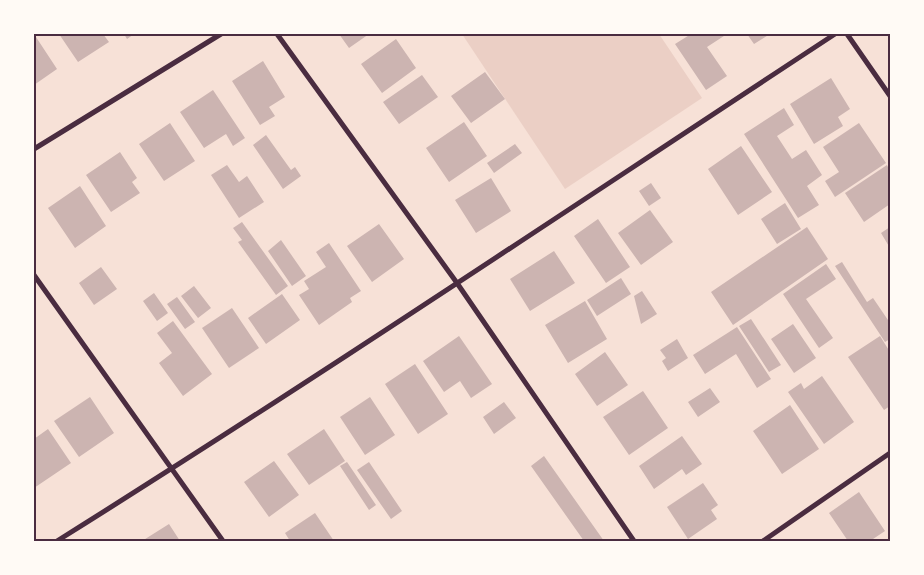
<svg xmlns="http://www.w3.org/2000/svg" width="924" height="575" font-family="Arial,sans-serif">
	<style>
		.green { fill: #ebcfc5 }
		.building { fill: #ccb4b1 }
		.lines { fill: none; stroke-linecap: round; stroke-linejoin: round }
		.minor { stroke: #4a2c40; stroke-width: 5 }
		.neatline { fill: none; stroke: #4a2c40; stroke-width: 2 }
	</style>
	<rect width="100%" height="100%" fill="#f7e1d7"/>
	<path class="green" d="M462 34H659L702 98 565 189Z"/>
	<path class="building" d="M34 34 57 69 34 85Z
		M59 34H103L109 42 78 62Z
		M124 34H134L127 39Z
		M339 34H369L349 48Z
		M691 34H727L707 47 727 76 706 90 675 44Z
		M747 34H770L754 44Z
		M396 39 416 68 382 93 361 64Z
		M263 61 285 97 269 107 275 116 260 125 232 81Z
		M485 72 505 99 471 123 451 96Z
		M422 75 438 97 399 124 383 102Z
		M831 78 850 109 838 117 843 126 814 144 790 104Z
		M213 90 245 138 233 146 226 134 204 148 180 112Z
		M784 108 794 125 777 136 792 159 806 150 822 175 807 186 819 205 798 218 744 134Z
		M464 122 487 156 449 182 426 148Z
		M170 123 195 161 164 181 139 144Z
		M859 123 886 163 835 197 825 181 839 172 823 147Z
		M266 135 291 170 295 167 301 176 283 189 253 145Z
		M515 144 522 153 494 173 487 163Z
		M741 146 772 192 738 215 708 169Z
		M120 152 137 178 132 182 140 193 111 212 86 175Z
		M227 165 239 182 247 176 264 202 239 218 211 175Z
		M887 165 890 171V204L864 222 845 193Z
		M491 178 511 211 476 233 455 200Z
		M651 183 661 198 649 206 639 191Z
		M80 186 106 226 75 248 48 208Z
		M785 203 801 229 777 244 761 219Z
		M650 210 673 242 641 265 618 233Z
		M598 219 630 267 606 283 574 236Z
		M242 222 288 286 276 295 238 242 242 240 233 228Z
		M379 224 404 259 372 282 347 246Z
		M807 227 828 259 733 325 711 292Z
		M890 227V248L881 233Z
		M281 240 306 276 292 286 268 251Z
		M329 243 361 291 350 298 352 302 319 325 299 295 309 289 304 281 326 267 316 252Z
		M554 251 575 283 530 311 510 279Z
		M842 262 867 302 873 298 890 323V339L885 342 835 266Z
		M826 264 836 279 806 299 833 338 819 348 783 294Z
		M101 267 117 289 94 305 79 283Z
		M621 278 631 294 597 316 587 300Z
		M194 286 211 308 198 318 181 296Z
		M642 291 657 314 641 324 634 296Z
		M154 293 168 313 157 321 143 301Z
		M282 294 300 320 266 344 248 318Z
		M177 297 195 322 185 329 167 304Z
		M585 301 607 339 568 363 545 325Z
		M232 308 259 348 229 368 202 328Z
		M751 319 781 365 769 372 739 326Z
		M173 321 212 374 183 396 159 363 172 353 157 333Z
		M793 324 816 358 794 373 771 339Z
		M737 327 771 379 757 388 736 354 705 374 693 355Z
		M459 336 492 384 471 398 460 381 444 392 423 361Z
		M880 336 890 352V406L884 410 848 357Z
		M677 339 688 358 668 371 662 361 666 358 660 350Z
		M605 352 628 385 597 406 575 374Z
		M415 364 448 414 418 434 385 384Z
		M822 376 854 422 824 444 788 392 801 383 804 389Z
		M710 388 720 402 698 417 688 402Z
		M643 391 668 428 629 455 603 417Z
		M90 397 114 433 79 457 54 421Z
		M370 397 395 435 365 455 340 417Z
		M504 402 516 418 494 434 483 417Z
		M790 405 819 449 782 474 753 431Z
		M48 429 71 463 34 488V439Z
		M324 429 345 461 309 485 287 454Z
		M682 436 702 464 686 475 682 469 654 489 639 466Z
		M544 456 604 541H584L531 466Z
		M274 461 299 495 269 517 244 482Z
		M347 462 376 505 369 510 340 466Z
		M369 462 402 511 391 519 357 470Z
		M703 483 718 505 711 510 717 519 688 539 667 507Z
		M859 492 885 531 870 541H848L829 513Z
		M315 513 334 541H290L285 533Z
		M169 524 180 541H142Z"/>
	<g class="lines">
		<path class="minor" d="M277 34 457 283 634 541
			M847 34 890 96
			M34 149 221 34
			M34 275 223 541
			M57 541C319 377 576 204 835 34
			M763 541 890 453"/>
	</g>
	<rect width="924" height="575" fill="none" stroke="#fffaf5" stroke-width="70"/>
	<rect x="35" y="35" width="854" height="505" class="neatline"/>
</svg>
